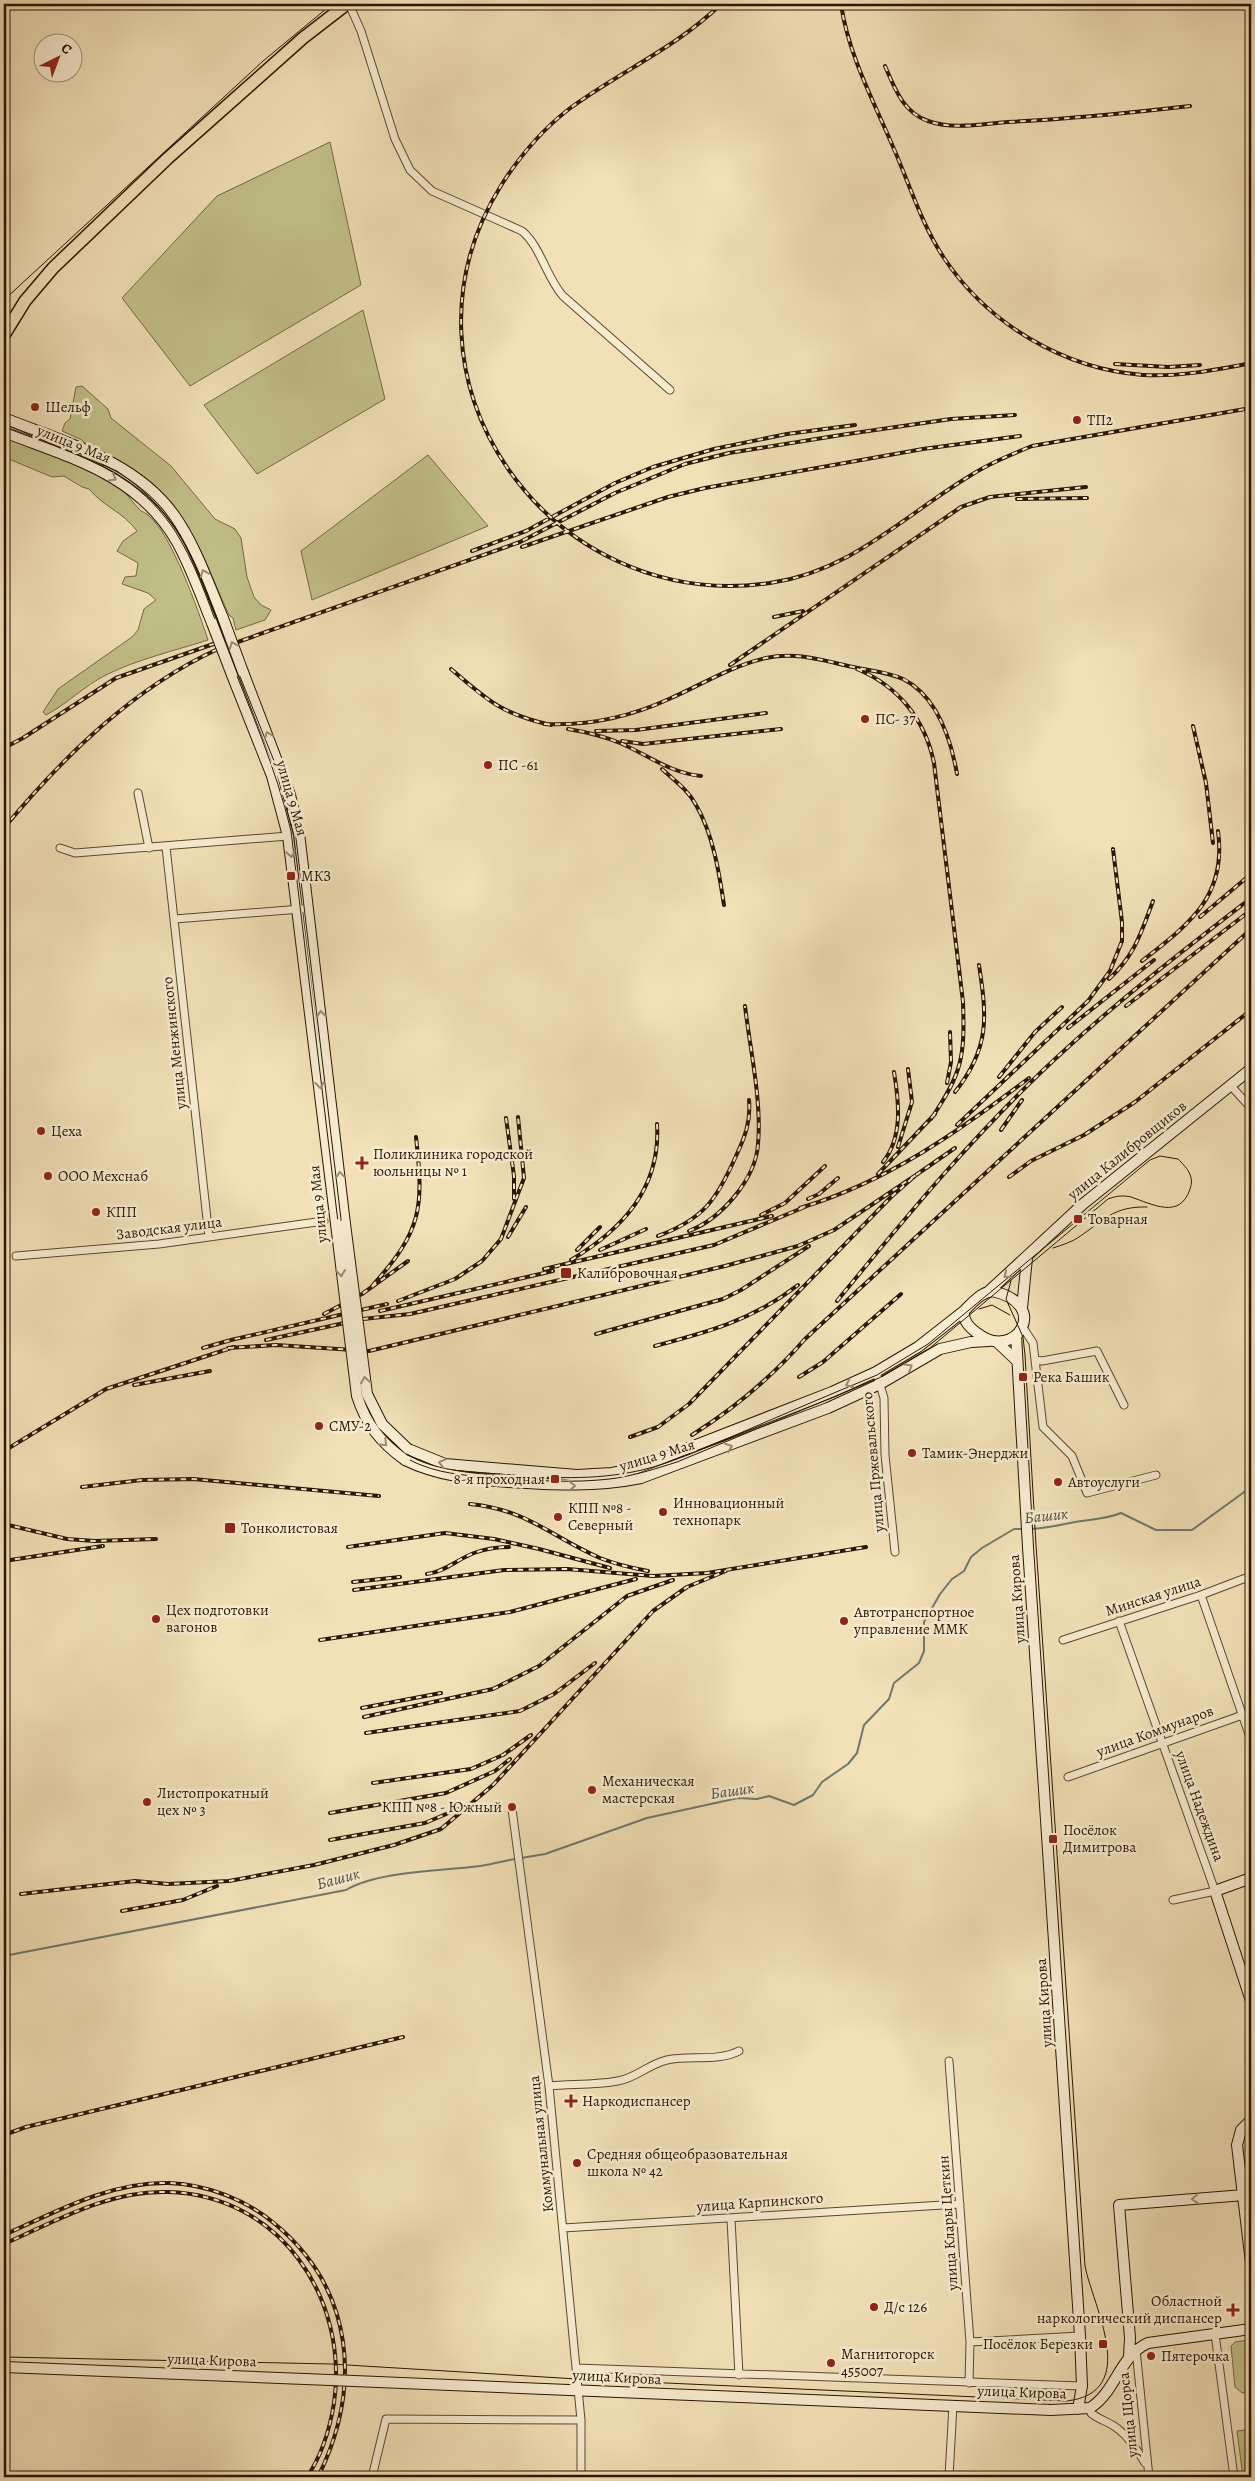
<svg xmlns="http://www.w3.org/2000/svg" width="1255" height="2481" font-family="Alegreya,serif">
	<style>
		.green { fill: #c2c089; stroke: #766a44 }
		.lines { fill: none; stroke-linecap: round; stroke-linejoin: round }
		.stream { stroke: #6f796d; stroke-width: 2 }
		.street-casing { stroke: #5c482e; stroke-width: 9 }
		.secondary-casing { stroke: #2a1500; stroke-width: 12 }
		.primary-casing { stroke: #2a1500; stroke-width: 14 }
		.street { stroke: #f7ebd0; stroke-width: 7 }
		.secondary { stroke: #f7ebd0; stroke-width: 10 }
		.primary { stroke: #f2e0b7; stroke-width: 11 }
		.tram { stroke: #2a1500; stroke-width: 1 }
		.rail-casing { stroke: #2a1500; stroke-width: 4 }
		.rail { stroke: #f7ebd0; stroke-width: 2; stroke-dasharray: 5.5; stroke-linecap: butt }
		.secondary-bridge-casing { stroke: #2a1500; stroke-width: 12; stroke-linecap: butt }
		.secondary-bridge { stroke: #f7ebd0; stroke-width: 10 }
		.oneway { stroke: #9b8b72 }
		.poi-dot { fill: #8f2418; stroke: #f7ebd0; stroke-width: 2 }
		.labels { text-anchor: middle; stroke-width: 5; stroke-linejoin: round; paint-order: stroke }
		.poi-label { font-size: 15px; fill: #2a1500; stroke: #f7ebd0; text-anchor: start }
		.street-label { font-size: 15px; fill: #2a1500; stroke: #f7ebd0 }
		.water-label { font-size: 16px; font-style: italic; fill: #524f40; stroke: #f7ebd0 }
	</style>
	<rect width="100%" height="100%" fill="#f2e0b7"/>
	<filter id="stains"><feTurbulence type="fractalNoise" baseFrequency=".004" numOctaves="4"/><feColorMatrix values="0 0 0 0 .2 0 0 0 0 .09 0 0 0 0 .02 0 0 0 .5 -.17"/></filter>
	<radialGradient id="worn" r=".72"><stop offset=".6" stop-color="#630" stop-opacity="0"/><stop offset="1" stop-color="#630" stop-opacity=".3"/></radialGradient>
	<path class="green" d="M330 142 361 285 190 386 122 298 217 196Z
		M363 310 385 399 257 474 204 405Z
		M82 386 108 409 111 418 171 466 215 519 235 529 241 538 247 577 254 597 261 605 271 610 265 620 236 630 233 618 229 615C206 565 188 505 139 474 123 463 105 456 88 447L82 440 62 431 65 423 70 419 76 387Z
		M4 437C37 449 88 464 117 484 126 492 132 502 140 510 142 512 147 513 149 516 172 535 198 610 208 640 174 651 138 659 106 675 84 686 67 704 46 715L43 712 58 689 132 637 138 630 144 609 156 600 148 593 122 584 125 577 136 576 138 563 117 551 123 541 137 531C122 511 104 507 89 489L82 487 64 476 52 477 4 457Z
		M428 455 488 526 312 600 301 551Z
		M1248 2340 1251 2342V2391L1242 2393 1235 2387 1231 2346 1235 2342Z
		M1251 2429V2477H1243L1237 2431Z"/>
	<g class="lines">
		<path class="stream" d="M1031 1529C1046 1528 1056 1526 1070 1523 1088 1519 1104 1520 1121 1513L1156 1530H1192L1251 1487
			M521 1858 545 1854 647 1818 738 1798 757 1799 769 1796 794 1805 813 1795 822 1782 848 1764 857 1753 864 1725 889 1699 894 1683 919 1663 924 1651V1622L940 1594 952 1579 964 1571 971 1557 982 1548 1014 1529H1024
			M4 1956 346 1890C377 1872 435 1871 471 1867 486 1866 501 1861 516 1859"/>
		<g class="street-casing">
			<path id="street" d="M349 4 361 31 395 139 410 170 432 191 522 231C541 247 546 277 563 296L670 390
				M138 793 149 848
				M166 847 209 1237
				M60 848 75 853 288 836
				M175 919 301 909
				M1231 1086 1251 1108
				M16 1256 159 1244 324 1221
				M1022 1326 1033 1343 1043 1427 1072 1456 1087 1493 1156 1475
				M1036 1360 1042 1361 1097 1351 1124 1405
				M876 1372 884 1398 885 1455 895 1552
				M1201 1595 1251 1740
				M1119 1621 1215 1891 1173 1900
				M1063 1640 1201 1595 1251 1576
				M1068 1777 1251 1712
				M512 1809 549 2086 581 2420V2477
				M949 2061 970 2342 969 2383
				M549 2086C571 2084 596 2085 618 2081 636 2078 649 2064 667 2060 690 2055 717 2062 739 2051
				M731 2219 739 2375
				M563 2228 960 2204
				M1215 2334 1234 2477
				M970 2342 1080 2336
				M1136 2350 1149 2477
				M576 2368 1082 2386
				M1090 2408 1091 2413C1099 2420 1110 2422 1118 2429 1130 2438 1138 2451 1145 2463
				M372 2477 386 2419 581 2420
				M949 2477 953 2405"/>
		</g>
		<g class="secondary-casing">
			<path id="secondary" d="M4 418C63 442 135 460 174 515 196 546 208 583 223 618
				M4 432C71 458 139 475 177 542 191 567 201 596 212 623
				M243 672 290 795 299 833 345 1224
				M232 675 272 776 288 836 336 1224
				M992 1291C1053 1304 1015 1363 977 1333 969 1327 963 1321 964 1311 972 1303 980 1293 992 1291Z
				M988 1292 1083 1204 1251 1069
				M1022 1308 1027 1258
				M1016 1335 1028 1547 1080 2336 1082 2386 1078 2409
				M997 1342 1016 1360
				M408 1449 445 1464 577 1475 612 1473 637 1468 832 1392 876 1372 918 1347 964 1311
				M405 1460C438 1476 472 1479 508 1482 554 1485 596 1487 641 1478L828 1408 880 1384 940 1349 971 1342 989 1341
				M1251 1878 1215 1891 1251 2001
				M1251 2120 1241 2130 1237 2145 1251 2263
				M1129 2356 1130 2338 1119 2205 1244 2195
				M4 2367 330 2380
				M402 2383 1051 2410 1090 2408C1116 2392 1119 2356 1148 2343L1251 2329"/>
		</g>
		<g class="primary-casing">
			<path id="primary" d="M4 335 25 301 53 268 168 158 303 38 347 4"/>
		</g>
		<use href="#street" class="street"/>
		<use href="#secondary" class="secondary"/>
		<use href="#primary" class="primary"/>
		<path class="tram" d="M4 300 263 61 332 4
			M4 424 117 471C183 515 198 569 225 639 243 684 261 729 279 773L287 796 295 830 360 1380C367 1410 380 1436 407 1454 434 1471 468 1472 499 1474 548 1478 594 1481 642 1470 675 1462 706 1447 738 1434 784 1414 831 1394 877 1375L928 1344 1150 1160 1160 1156 1178 1159C1186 1167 1195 1176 1190 1189 1180 1220 1152 1204 1131 1197 1123 1195 1116 1196 1108 1199L930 1348 879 1378 677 1462C655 1469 633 1476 610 1479 573 1483 537 1481 500 1478 473 1476 446 1475 421 1465 410 1461 400 1454 392 1447 372 1429 362 1406 357 1380L291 831C276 768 250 709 226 649 212 613 200 574 181 541 169 519 151 499 131 484 96 458 45 443 4 427
			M1053 1248C1062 1245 1072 1242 1079 1237 1104 1220 1114 1206 1147 1207
			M979 1309 992 1305 1010 1315
			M4 2357 331 2364 577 2379 1067 2401C1141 2392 1093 2307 1085 2266L1036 1545 1025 1355 1023 1337 1006 1299 1011 1281"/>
		<g class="rail-casing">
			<path id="rail" d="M721 4C676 48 619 72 569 109 542 130 520 156 502 184 380 377 549 615 770 583 851 571 901 518 968 477 988 464 1010 455 1032 446L1251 408
				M841 4C848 54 874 102 894 149 910 186 922 225 944 258 988 324 1064 369 1143 375 1179 377 1216 370 1251 363
				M885 66C895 89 903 112 928 121 953 130 982 124 1008 122 1069 119 1129 113 1190 106
				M1115 364 1168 367 1200 365
				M1017 499 1087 498
				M522 547 668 497 705 488 923 449 1020 436
				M472 551 526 531 615 483 653 467 714 449 787 434 855 425
				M774 617 803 611
				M730 665 961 507 990 497 1086 487
				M451 669C488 701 502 714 551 725
				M857 669C898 686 925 719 934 763L963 1002C965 1058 962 1073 931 1119
				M544 724C586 726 630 717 669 699 701 685 731 666 766 658 793 652 818 659 844 665 863 670 885 671 903 679 937 696 951 740 957 774
				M1193 726 1206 783 1213 843
				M568 729C586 732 603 736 620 743 648 755 670 773 701 776
				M596 731 636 730 766 713
				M622 741 643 744 781 729
				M4 748 23 738 116 678 222 641
				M662 769C674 780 688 790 696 805 713 834 719 872 724 905
				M4 828C63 757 133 688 218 649L520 542 615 493 685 464 729 453 841 435 951 419 1015 415
				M1200 917 1251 874
				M1142 961C1189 924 1227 897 1218 831
				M1109 979C1135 955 1141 933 1153 901
				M1126 1006 1251 910
				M1068 1028 1154 960
				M999 1077 1035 1032 1062 1007
				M947 1083 951 1062 950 1032
				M955 1092C990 1048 987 1017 979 965
				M506 1118 514 1176V1199
				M957 1125 1088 1001 1110 971 1122 941V922L1113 849
				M1001 1130 1022 1100
				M898 1147 912 1102 908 1069
				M883 1162C903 1137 899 1102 894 1072
				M878 1174 935 1114
				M916 1175 955 1148
				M1009 1177 1031 1161 1084 1135 1135 1102 1251 1010
				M808 1199 819 1194 838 1178
				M800 1208C887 1182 958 1132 1029 1078
				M761 1215 785 1203 825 1166
				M689 1231C721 1219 756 1179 758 1144 762 1102 750 1049 745 1006
				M658 1236C704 1219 717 1199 736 1156 745 1137 751 1121 749 1100
				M508 1237 526 1207
				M577 1250 600 1227
				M600 1250 646 1229
				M571 1260C623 1229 661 1188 657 1124
				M544 1269 772 1216
				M372 1286C422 1231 424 1208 416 1137
				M398 1301 455 1279 482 1261 501 1239 524 1178 518 1117
				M837 1301C909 1213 982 1125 1066 1049 1125 995 1189 946 1251 898
				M380 1311 553 1271
				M324 1314 362 1294 408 1261
				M596 1334 723 1299 741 1290 809 1246
				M266 1340 363 1319 410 1314 714 1245 807 1206
				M655 1346C708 1332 753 1320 798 1285
				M203 1348 231 1340 387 1304
				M228 1348 276 1345 369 1351 725 1266 798 1246 834 1230 916 1175 891 1197 689 1404 658 1427 630 1437
				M799 1377 823 1362 901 1294
				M134 1385 210 1371
				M692 1435C735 1408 772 1377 805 1339L1251 929
				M4 1451 106 1389 234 1347
				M82 1487 142 1480 193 1479 379 1496
				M470 1504C528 1510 550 1536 600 1558 615 1564 632 1568 648 1571
				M4 1524 67 1539 95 1541 156 1539
				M348 1547 445 1533 494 1539 539 1549 610 1568
				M4 1561 103 1546
				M427 1574C444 1572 458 1559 474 1553 485 1549 497 1547 509 1547
				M353 1582 400 1577
				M354 1590 504 1570 567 1569 653 1576 707 1573 866 1547
				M320 1640 510 1612 636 1579
				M362 1708 441 1693
				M364 1717 493 1689 539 1666 627 1596 673 1580
				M366 1733 520 1711 554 1694 595 1663
				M373 1783 471 1769 503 1755 531 1735
				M330 1813 446 1793 495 1771 510 1759
				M330 1840 425 1823 458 1809
				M21 1894 135 1881 168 1884 229 1881 314 1865 394 1845 441 1829 493 1785 653 1611 687 1587 726 1571
				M122 1911 183 1900 217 1886
				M4 2135 26 2127 403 2037
				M4 2235C56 2212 109 2182 168 2183 206 2184 247 2200 275 2224 355 2290 362 2388 318 2477
				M4 2244C56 2221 109 2190 168 2192 280 2195 349 2298 334 2403 330 2428 322 2455 307 2477"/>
		</g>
		<use href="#rail" class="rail"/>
		<g class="secondary-bridge-casing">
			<path id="secondary-bridge" d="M223 618 243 672
				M212 623 232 675
				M336 1224 357 1396C366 1424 380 1442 405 1460
				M345 1224 367 1394 382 1424 408 1449
				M330 2380 402 2383"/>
		</g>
		<use href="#secondary-bridge" class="secondary-bridge"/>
	</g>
	<defs><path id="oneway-chevron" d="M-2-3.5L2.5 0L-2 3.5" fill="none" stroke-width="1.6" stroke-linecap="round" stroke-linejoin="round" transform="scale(1.25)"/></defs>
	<g class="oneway">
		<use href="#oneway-chevron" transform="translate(113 478) rotate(30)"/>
		<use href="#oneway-chevron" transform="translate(204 573) rotate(-112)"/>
		<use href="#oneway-chevron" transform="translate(233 645) rotate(-111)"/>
		<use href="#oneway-chevron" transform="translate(268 735) rotate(-111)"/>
		<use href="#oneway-chevron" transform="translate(291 854) rotate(80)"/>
		<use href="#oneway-chevron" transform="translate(321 1014) rotate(-97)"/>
		<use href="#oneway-chevron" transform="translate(320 1085) rotate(83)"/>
		<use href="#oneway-chevron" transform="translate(340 1175) rotate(-97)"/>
		<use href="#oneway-chevron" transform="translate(341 1273) rotate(83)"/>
		<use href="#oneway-chevron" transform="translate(1007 1275) rotate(139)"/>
		<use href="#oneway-chevron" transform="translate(909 1367) rotate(-30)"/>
		<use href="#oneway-chevron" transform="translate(365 1380) rotate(-100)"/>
		<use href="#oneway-chevron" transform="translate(849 1384) rotate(155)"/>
		<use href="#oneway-chevron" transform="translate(384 1443) rotate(44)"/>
		<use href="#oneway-chevron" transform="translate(729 1447) rotate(-21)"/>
		<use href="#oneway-chevron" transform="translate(442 1463) rotate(-165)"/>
		<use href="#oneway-chevron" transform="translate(572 1486) rotate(1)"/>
		<use href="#oneway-chevron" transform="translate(1195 2199) rotate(175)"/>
	</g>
	<g class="poi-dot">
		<circle cx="35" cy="407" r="5"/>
		<circle cx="1077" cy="420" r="5"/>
		<circle cx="865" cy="719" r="5"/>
		<circle cx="488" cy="765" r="5"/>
		<rect x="286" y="871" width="10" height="10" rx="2.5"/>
		<circle cx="41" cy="1131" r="5"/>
		<path d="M359.5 1155.5h5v5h5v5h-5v5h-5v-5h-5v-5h5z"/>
		<circle cx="48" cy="1176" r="5"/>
		<circle cx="96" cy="1212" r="5"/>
		<rect x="1073" y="1214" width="10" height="10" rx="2.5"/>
		<rect x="560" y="1267" width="12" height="12" rx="2.5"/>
		<rect x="1018" y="1372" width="10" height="10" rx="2.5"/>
		<circle cx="319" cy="1426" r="5"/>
		<circle cx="912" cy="1453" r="5"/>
		<rect x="550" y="1474" width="10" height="10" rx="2.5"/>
		<circle cx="1058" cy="1482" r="5"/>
		<circle cx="663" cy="1512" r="5"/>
		<circle cx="558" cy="1517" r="5"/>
		<rect x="224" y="1522" width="12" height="12" rx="2.5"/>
		<circle cx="156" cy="1619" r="5"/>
		<circle cx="844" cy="1621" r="5"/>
		<circle cx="592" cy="1790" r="5"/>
		<circle cx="147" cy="1802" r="5"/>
		<circle cx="512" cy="1807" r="5"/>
		<rect x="1048" y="1834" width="10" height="10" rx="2.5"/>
		<path d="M568.5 2093.5h5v5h5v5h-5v5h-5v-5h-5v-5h5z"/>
		<circle cx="577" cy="2163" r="5"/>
		<circle cx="874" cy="2307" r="5"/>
		<path d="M1230.5 2302.5h5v5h5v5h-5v5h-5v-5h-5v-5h5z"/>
		<rect x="1098" y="2339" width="10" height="10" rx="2.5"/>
		<circle cx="1151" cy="2356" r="5"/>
		<circle cx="831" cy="2363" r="5"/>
	</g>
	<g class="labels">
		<g class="poi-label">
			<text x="45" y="412">Шельф</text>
			<text x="1087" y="425">ТП2</text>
			<text x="875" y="724">ПС- 37</text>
			<text x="498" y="770">ПС -61</text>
			<text x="301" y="881">МКЗ</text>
			<text x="51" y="1136">Цеха</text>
			<text x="373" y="1159">Поликлиника городской<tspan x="373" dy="17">юольницы № 1</tspan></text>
			<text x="58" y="1181">ООО Мехснаб</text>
			<text x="106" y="1217">КПП</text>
			<text x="1088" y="1224">Товарная</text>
			<text x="577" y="1278">Калибровочная</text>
			<text x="1033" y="1382">Река Башик</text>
			<text x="329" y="1431">СМУ-2</text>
			<text x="922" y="1458">Тамик-Энерджи</text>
			<text x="545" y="1484" text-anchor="end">8-я проходная</text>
			<text x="1068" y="1487">Автоуслуги</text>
			<text x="673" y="1508">Инновационный<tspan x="673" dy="17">технопарк</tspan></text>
			<text x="568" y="1513">КПП №8 -<tspan x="568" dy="17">Северный</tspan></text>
			<text x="241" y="1533">Тонколистовая</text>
			<text x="166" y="1615">Цех подготовки<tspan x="166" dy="17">вагонов</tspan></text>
			<text x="854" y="1617">Автотранспортное<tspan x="854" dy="17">управление ММК</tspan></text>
			<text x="602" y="1786">Механическая<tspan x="602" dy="17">мастерская</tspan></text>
			<text x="157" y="1798">Листопрокатный<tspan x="157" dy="17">цех № 3</tspan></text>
			<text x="502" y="1812" text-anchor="end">КПП №8 - Южный</text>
			<text x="1063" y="1835">Посёлок<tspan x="1063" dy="17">Димитрова</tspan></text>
			<text x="582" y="2106">Наркодиспансер</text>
			<text x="587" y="2159">Средняя общеобразовательная<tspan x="587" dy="17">школа № 42</tspan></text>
			<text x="1222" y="2306" text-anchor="end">Областной<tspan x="1222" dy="17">наркологический диспансер</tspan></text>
			<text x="884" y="2312">Д/с 126</text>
			<text x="1093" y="2349" text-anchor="end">Посёлок Березки</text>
			<text x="841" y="2359">Магнитогорск<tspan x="841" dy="17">455007</tspan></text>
			<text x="1161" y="2361">Пятерочка</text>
		</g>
		<g class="street-label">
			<text transform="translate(74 444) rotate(22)" y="5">улица 9 Мая</text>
			<text transform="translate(292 798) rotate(74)" y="5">улица 9 Мая</text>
			<text transform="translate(174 1043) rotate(-96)" y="5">улица Менжинского</text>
			<text transform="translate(1127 1150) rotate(-39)" y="5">улица Калибровщиков</text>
			<text transform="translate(318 1204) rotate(-96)" y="5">улица 9 Мая</text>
			<text transform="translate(169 1228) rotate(-7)" y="5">Заводская улица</text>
			<text transform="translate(657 1455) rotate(-17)" y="5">улица 9 Мая</text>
			<text transform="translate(873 1462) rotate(-95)" y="5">улица Пржевальского</text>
			<text transform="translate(1153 1596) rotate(-18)" y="5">Минская улица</text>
			<text transform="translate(1017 1599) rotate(-94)" y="5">улица Кирова</text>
			<text transform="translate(1155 1731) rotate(-20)" y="5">улица Коммунаров</text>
			<text transform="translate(1200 1806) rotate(70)" y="5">улица Надеждина</text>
			<text transform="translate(1044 2003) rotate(-94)" y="5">улица Кирова</text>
			<text transform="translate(541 2144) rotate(-96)" y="5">Коммунальная улица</text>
			<text transform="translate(760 2202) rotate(-4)" y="5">улица Карпинского</text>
			<text transform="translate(948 2223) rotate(-94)" y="5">улица Клары Цеткин</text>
			<text transform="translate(212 2360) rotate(2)" y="5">улица Кирова</text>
			<text transform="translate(617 2377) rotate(3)" y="5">улица Кирова</text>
			<text transform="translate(1022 2392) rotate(2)" y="5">улица Кирова</text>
			<text transform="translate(1128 2415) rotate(-96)" y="5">улица Щорса</text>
		</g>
		<g class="water-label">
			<text transform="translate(1046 1515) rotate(-6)" y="6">Башик</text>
			<text transform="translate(732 1790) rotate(-8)" y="6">Башик</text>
			<text transform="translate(338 1878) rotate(-15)" y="6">Башик</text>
		</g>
	</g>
	<rect width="1255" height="2481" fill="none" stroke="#f2e0b7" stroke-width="20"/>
	<rect x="5" y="5" width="1245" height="2471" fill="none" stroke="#2a1500" stroke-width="2.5"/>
	<rect x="10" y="10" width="1235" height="2461" fill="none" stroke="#2a1500"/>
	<g transform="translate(58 58) rotate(42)"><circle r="24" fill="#f7ebd0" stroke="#a5957d"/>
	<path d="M0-4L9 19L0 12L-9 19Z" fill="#8f2418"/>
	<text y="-8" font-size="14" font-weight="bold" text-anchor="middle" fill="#2a1500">С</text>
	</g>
	<rect width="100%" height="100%" filter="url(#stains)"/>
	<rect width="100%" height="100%" fill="url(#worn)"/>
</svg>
